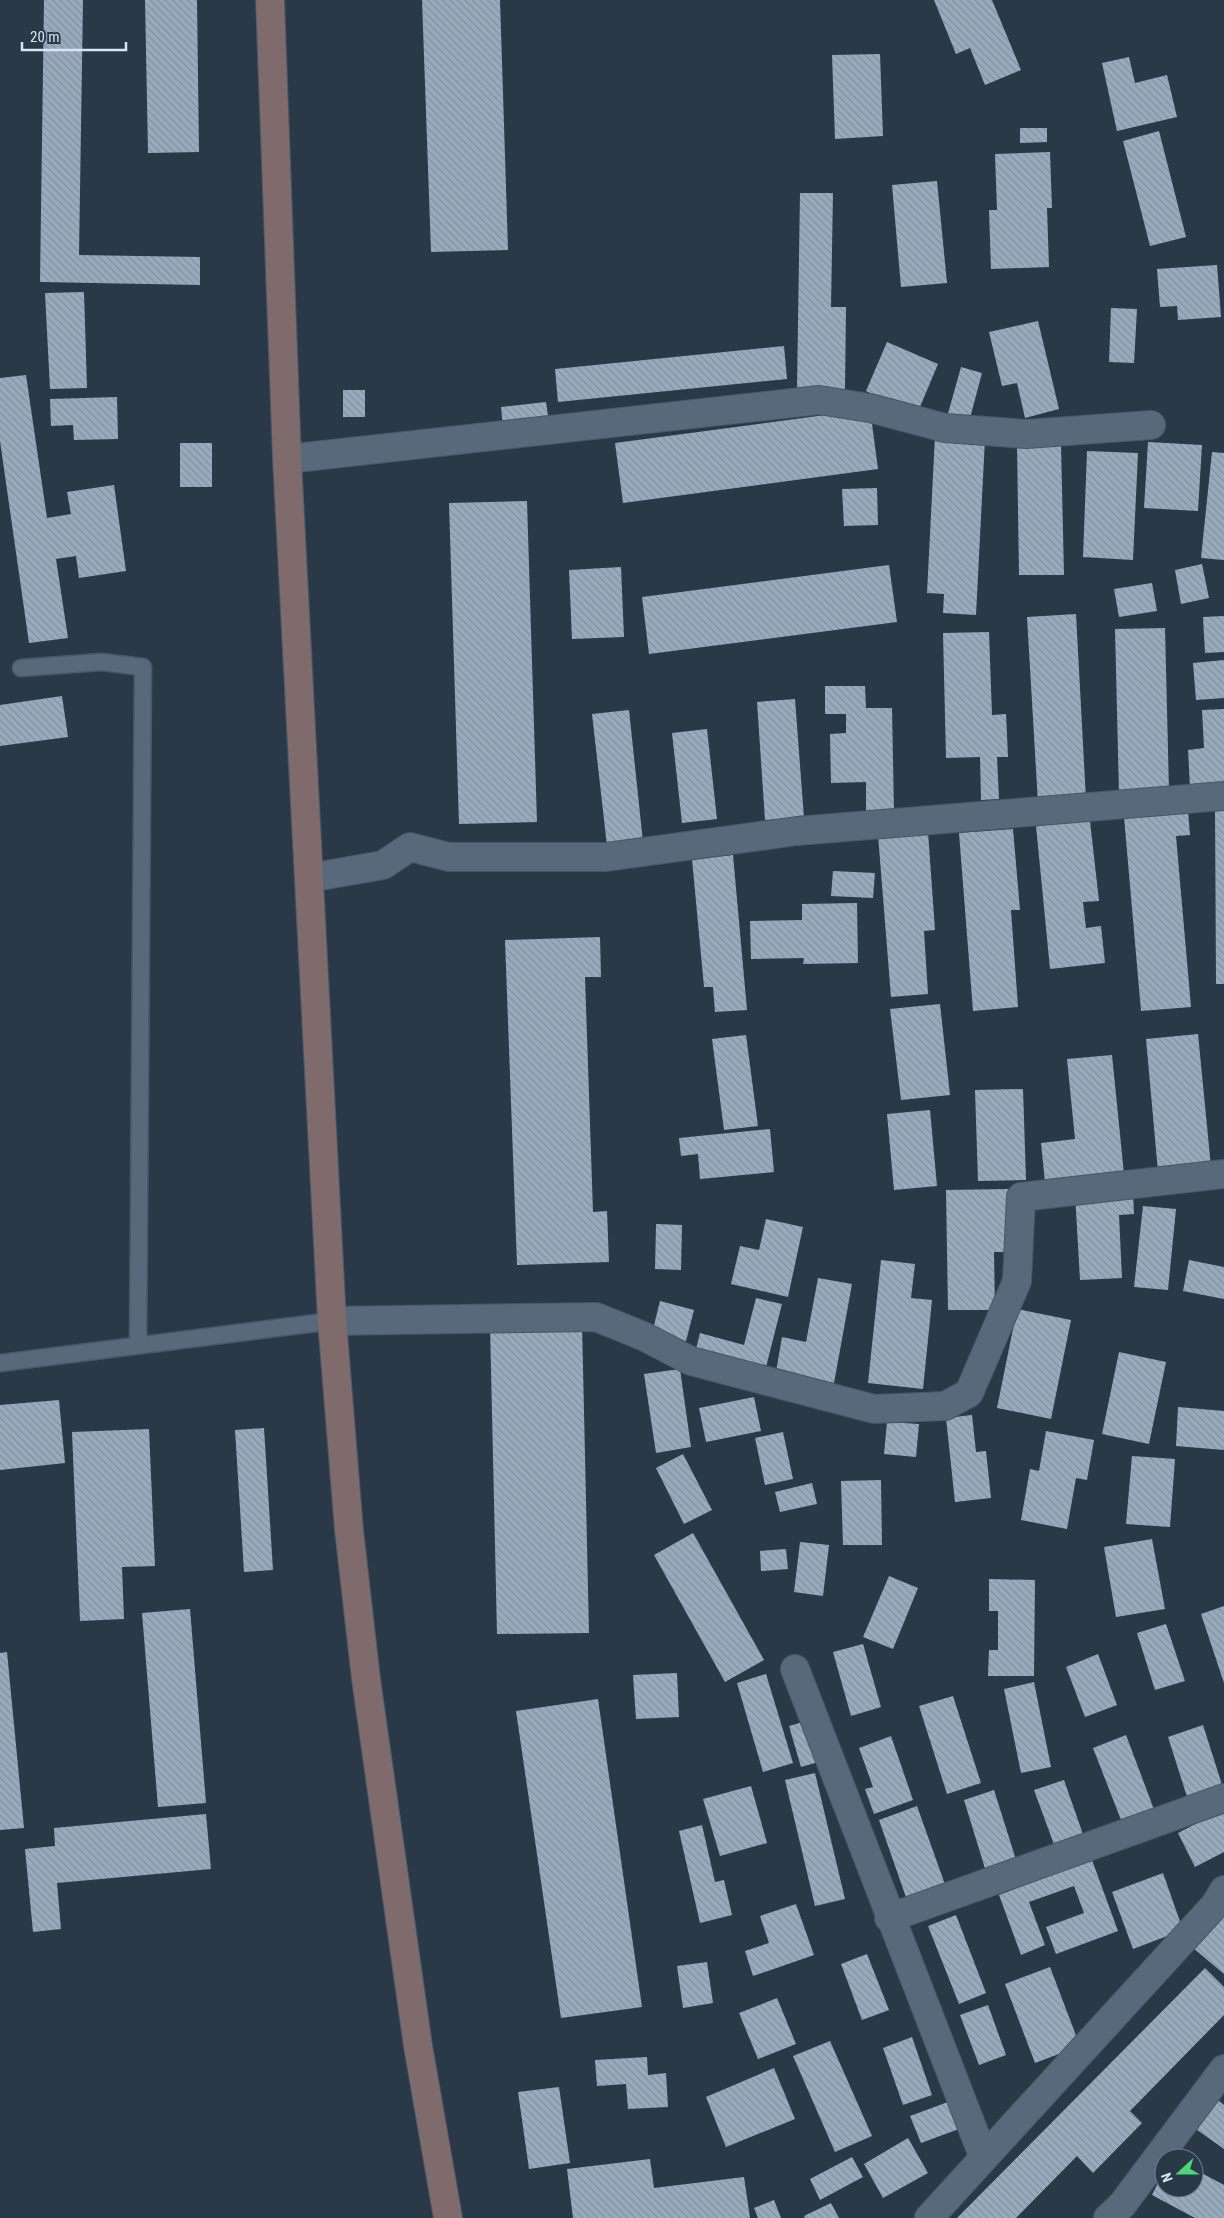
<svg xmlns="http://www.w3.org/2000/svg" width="1224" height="2218" font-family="'Roboto Condensed',sans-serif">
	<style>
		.building { fill: url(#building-back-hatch) }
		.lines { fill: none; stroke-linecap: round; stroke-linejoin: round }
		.service-casing { stroke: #495764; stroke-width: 19 }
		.minor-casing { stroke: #495764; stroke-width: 30 }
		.secondary-casing { stroke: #495764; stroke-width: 30 }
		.service { stroke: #57697a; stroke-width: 16 }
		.minor { stroke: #57697a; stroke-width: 28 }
		.secondary { stroke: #7f6a6c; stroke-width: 28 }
	</style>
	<defs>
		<pattern id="building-back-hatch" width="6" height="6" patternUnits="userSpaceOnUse" patternTransform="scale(1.25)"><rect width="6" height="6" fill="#98abbd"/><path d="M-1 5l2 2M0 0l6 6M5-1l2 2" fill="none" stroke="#8291a0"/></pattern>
	</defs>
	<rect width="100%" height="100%" fill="#293948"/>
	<path class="building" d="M44 0H83L79 255 200 257V285L40 282Z
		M145 0H197L199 152 148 153Z
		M422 0H500L508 250 431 252Z
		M934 0H992L1021 70 985 85 970 48 956 54Z
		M880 54 883 136 835 139 832 55Z
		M1129 57 1135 83 1167 75 1177 117 1117 131 1102 63Z
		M1020 128H1047V142L1020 143Z
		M1159 131 1186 237 1150 246 1123 141Z
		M1050 152 1052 208H1047L1049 267 991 269 989 210H997L995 154Z
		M937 181 947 283 901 287 892 185Z
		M800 193H833L831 307H846L845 389 797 388Z
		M1217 265 1221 317 1178 320 1177 306 1160 307 1157 269Z
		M84 292 87 388 50 389 45 293Z
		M1111 308 1137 309 1134 363 1109 362Z
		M1038 321 1059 409 1025 418 1017 383 1002 386 989 332Z
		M887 342 938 364 917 414 866 391Z
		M784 346 787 379 558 402 555 369Z
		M961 367 982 373 969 422 947 417Z
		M26 375 47 518 71 514 67 492 114 485 126 571 79 578 76 556 56 559 68 638 29 643 0 441V378Z
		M343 390H365V417H343Z
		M117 397 118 439 74 440 73 425 51 426 50 399Z
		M546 402 549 422 503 427 501 407Z
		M870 409 878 469 623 503 615 443Z
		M935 436 985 439 976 615 943 613 944 594 927 593Z
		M1148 442 1202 445 1198 511 1144 508Z
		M180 443H212V487H180Z
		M1017 445H1061L1064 575H1019Z
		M1087 451 1138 453 1133 560 1083 557Z
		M1212 452 1224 453V560L1201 558Z
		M877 488 878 525 844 526 842 489Z
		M527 501 537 822 459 824 449 503Z
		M1202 564 1209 598 1181 604 1175 570Z
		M889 565 897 622 649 654 642 597Z
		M621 567 624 637 572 639 569 570Z
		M1152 583 1157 611 1119 617 1114 589Z
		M1076 614 1086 800 1038 803 1027 617Z
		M1224 616V652L1205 653 1203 617Z
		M1165 628 1169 791 1119 793 1115 629Z
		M989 632 992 715 1006 714 1008 757H997L999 799 981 800 980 757 946 758 943 633Z
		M1224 660V698L1196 700 1193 663Z
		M825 686H865L866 708H892L894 812 866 813V782L831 783 830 734 846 733V714H825Z
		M62 696 68 737 0 746V705Z
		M795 699 804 818 765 820 757 702Z
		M1224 709V785L1190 787 1188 750 1204 748 1202 710Z
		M629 710 643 842 607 846 592 714Z
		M707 729 717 819 682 823 672 733Z
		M1215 807H1224V984H1216Z
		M1188 811 1190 835 1176 836 1191 1007 1141 1011 1124 817Z
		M1090 821 1099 901 1083 902 1086 928 1101 926 1105 963 1050 969 1036 826Z
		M1013 829 1020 910H1011L1018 1007 973 1011 959 833Z
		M928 832 935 930 924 931 928 994 891 997 878 835Z
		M733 855 747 1010 715 1012 713 987H704L692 859Z
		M833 871 875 873 873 898 831 896Z
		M857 903 858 963 803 964 804 958 751 959 750 921 802 920V904Z
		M600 937 601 977H585L593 1212 607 1211 609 1262 517 1265 505 940Z
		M940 1004 950 1095 901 1100 890 1009Z
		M1198 1034 1211 1167 1158 1172 1146 1039Z
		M746 1035 758 1126 724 1130 712 1039Z
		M1112 1055 1124 1174 1045 1182 1041 1143 1075 1139 1067 1059Z
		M1023 1089 1026 1180 978 1181 975 1090Z
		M930 1110 937 1186 894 1190 887 1114Z
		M770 1129 774 1172 700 1179 698 1154 681 1156 679 1138Z
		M1008 1189 1009 1252H994L995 1310H948L946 1190Z
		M1133 1191 1134 1214 1119 1215 1122 1278 1080 1280 1075 1193Z
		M1143 1206 1176 1209 1168 1290 1134 1287Z
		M766 1219 803 1227 788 1297 731 1284 740 1246 759 1250Z
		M656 1224 682 1225 681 1270 655 1269Z
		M881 1260 915 1264 911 1298 932 1300 923 1389 868 1383Z
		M1189 1260 1224 1267V1299L1183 1291Z
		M818 1278 852 1284 834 1383 776 1372 782 1337 806 1342Z
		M756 1298 782 1304 765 1371 695 1353 700 1333 744 1345Z
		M660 1301 694 1310 686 1341 652 1333Z
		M1017 1309 1071 1320 1051 1419 997 1408Z
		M582 1323 589 1633 497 1634 490 1325Z
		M1119 1352 1166 1362 1149 1444 1102 1434Z
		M680 1369 691 1447 656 1453 644 1374Z
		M754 1397 761 1431 706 1442 699 1408Z
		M59 1400 65 1463 0 1470V1405Z
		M1178 1407 1224 1411V1450L1176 1446Z
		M972 1415 976 1452 986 1451 991 1498 955 1502 946 1418Z
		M887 1422 919 1424 916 1457 884 1454Z
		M264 1428 273 1570 244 1572 235 1430Z
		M149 1429 155 1566 122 1567 124 1619 80 1621 72 1432Z
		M1046 1431 1094 1440 1087 1480 1076 1478 1067 1529 1021 1520 1030 1469 1039 1471Z
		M783 1432 793 1479 765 1485 755 1438Z
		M683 1454 712 1510 684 1524 656 1468Z
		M1132 1456 1175 1459 1170 1527 1126 1524Z
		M881 1480 882 1545H843L841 1481Z
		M812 1483 817 1504 780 1512 775 1492Z
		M693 1533 764 1660 725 1682 654 1555Z
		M1152 1539 1165 1609 1116 1617 1104 1547Z
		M800 1542 829 1545 823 1596 794 1592Z
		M786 1549 788 1569 761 1571 760 1551Z
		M889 1576 918 1588 893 1649 863 1637Z
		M989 1579 1035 1580 1034 1676H988L989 1650H998V1611H989Z
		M1224 1606V1683L1201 1614Z
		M190 1609 206 1803 158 1807 142 1613Z
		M1166 1624 1185 1681 1155 1690 1137 1633Z
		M863 1644 881 1707 851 1716 833 1652Z
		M7 1652 24 1828 0 1830V1653Z
		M1098 1654 1117 1705 1085 1717 1066 1667Z
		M677 1673 679 1717 636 1719 633 1675Z
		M766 1674 793 1763 763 1772 737 1683Z
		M1034 1682 1051 1767 1021 1773 1004 1689Z
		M953 1696 981 1783 947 1794 919 1706Z
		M598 1699 642 2007 561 2018 516 1711Z
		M810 1720 822 1761 801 1767 789 1726Z
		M1203 1725 1224 1791 1189 1803 1168 1737Z
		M1126 1735 1155 1812 1123 1825 1093 1748Z
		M891 1736 913 1800 874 1814 865 1789 873 1787 859 1748Z
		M815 1773 845 1899 815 1906 785 1780Z
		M1064 1780 1085 1840 1056 1850 1034 1790Z
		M751 1786 767 1843 720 1856 703 1799Z
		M994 1790 1018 1866 987 1875 964 1800Z
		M917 1806 947 1890 908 1903 879 1820Z
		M1224 1809V1852L1195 1867 1178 1833Z
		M206 1814 211 1869 57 1883 61 1929 33 1932 25 1849 55 1846 54 1828Z
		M702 1825 715 1882 724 1880 732 1915 700 1923 679 1831Z
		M1092 1860 1118 1931 1056 1954 1046 1927 1084 1913 1074 1886 1029 1902 1045 1945 1021 1955 999 1895Z
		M1163 1873 1183 1930 1133 1949 1112 1892Z
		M796 1904 814 1955 753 1976 745 1951 769 1943 760 1916Z
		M1224 1911V1974L1192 1947Z
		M956 1915 986 1993 959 2004 928 1926Z
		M867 1954 889 2010 862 2020 841 1964Z
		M707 1962 713 2003 683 2008 677 1966Z
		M1050 1967 1080 2046 1035 2063 1005 1984Z
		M1205 1968 1224 1987V2015L1130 2111 1142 2123 1093 2173 1077 2156 1016 2218H957Z
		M777 1998 796 2044 758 2059 739 2013Z
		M988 2005 1006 2055 979 2065 960 2015Z
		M912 2037 932 2095 903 2105 883 2048Z
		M830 2041 872 2136 835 2152 793 2056Z
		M647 2057 648 2075 666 2073 668 2107 628 2109 626 2084 597 2086 595 2060Z
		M774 2068 795 2119 726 2147 706 2097Z
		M559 2087 570 2163 529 2169 518 2092Z
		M1214 2097 1224 2105V2149L1193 2127Z
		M956 2099 967 2126 921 2143 910 2116Z
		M908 2138 928 2173 883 2198 864 2164Z
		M852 2157 863 2177 820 2200 810 2179Z
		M650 2159 654 2188 744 2177 750 2218H573L567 2169Z
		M1194 2169 1224 2185V2218H1195L1152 2195 1164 2171V2188H1194Z
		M774 2200 781 2218H758L754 2208Z
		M831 2203 839 2218H805L804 2216Z"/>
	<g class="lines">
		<g class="service-casing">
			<path id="service" d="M21 668 101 662 143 667 138 1345
				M0 1363 332 1321"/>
		</g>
		<g class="minor-casing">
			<path id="minor" d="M287 459 819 400 870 408 945 428 1026 434 1151 425
				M309 878 383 865 410 847 449 857H606L797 831 1224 796
				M332 1321 596 1317 643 1336 691 1361 874 1409 945 1406 969 1393 1017 1281 1021 1197 1224 1174
				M795 1669 984 2158
				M889 1918 1224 1798
				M929 2218 1215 1905 1224 1890
				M1108 2218 1122 2205 1224 2069"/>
		</g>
		<g class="secondary-casing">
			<path id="secondary" d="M270 0 287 459 332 1321 349 1530 366 1679 418 2046 448 2218"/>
		</g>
		<use href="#service" class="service"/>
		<use href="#minor" class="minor"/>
		<use href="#secondary" class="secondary"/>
	</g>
	<g transform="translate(1179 2173) rotate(249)"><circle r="24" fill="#293948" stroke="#707d8a"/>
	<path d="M0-4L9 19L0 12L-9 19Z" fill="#4bd677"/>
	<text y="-8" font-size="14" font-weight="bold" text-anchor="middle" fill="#dae4ee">N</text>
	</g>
	<path d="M22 42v8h104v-8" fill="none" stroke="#dae4ee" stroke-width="2.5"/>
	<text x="30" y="42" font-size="15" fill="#dae4ee" stroke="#293948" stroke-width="4" paint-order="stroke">20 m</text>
</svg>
